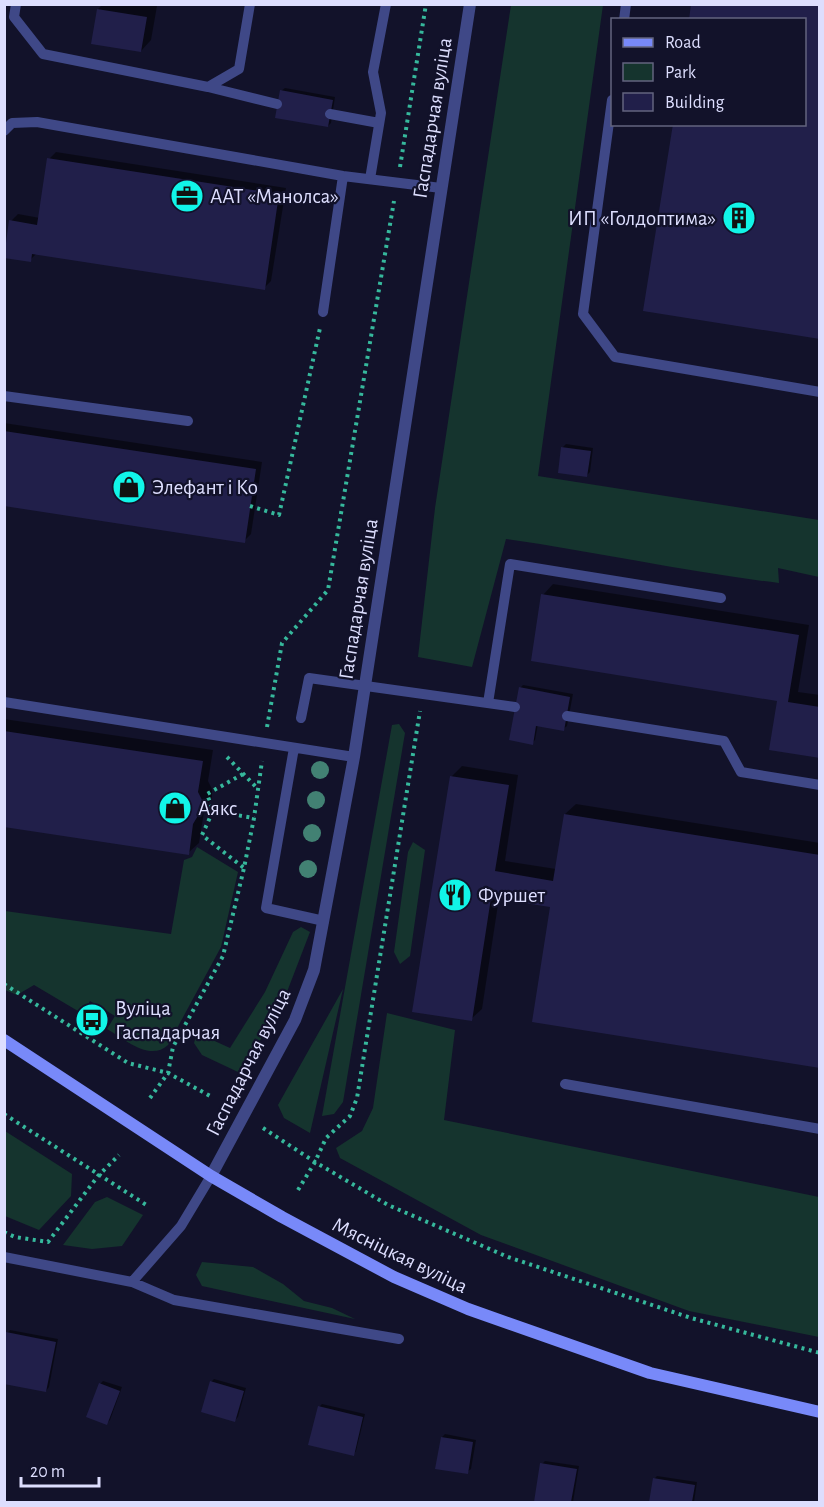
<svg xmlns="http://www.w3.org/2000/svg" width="824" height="1507" font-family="'Alegreya Sans',sans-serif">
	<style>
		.green { fill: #15342e }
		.shadow { fill: #0007 }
		.building { fill: #211f4a }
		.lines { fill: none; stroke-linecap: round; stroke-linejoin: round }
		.path { stroke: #36b89c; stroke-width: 4; stroke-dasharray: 3 4.5; stroke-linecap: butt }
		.service { stroke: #3f4887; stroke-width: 10 }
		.tertiary { stroke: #3f4887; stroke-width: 12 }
		.secondary { stroke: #7889f9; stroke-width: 12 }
		.tree { fill: #428173 }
		.labels { text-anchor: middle; stroke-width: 4.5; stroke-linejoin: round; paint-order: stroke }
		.street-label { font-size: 21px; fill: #dddefe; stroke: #12122a }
		.poi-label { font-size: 21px; fill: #dddefe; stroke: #12122a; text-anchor: start }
	</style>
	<rect width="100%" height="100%" fill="#12122a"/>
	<path class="green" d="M511 5H603L538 476 819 520V577L778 568 779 583C687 572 597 552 506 539L472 667 418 657 435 508Z
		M399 724 405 733 343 1102 334 1114 322 1116 392 725Z
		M413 842 425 850 410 956 400 964 394 952 408 852Z
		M197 847 238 872 221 947 168 1045C150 1062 124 1039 107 1029L115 1016 90 1001 83 1014 34 985 17 995 5 990V911L171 934 184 860 192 857Z
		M301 927 310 932 285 997 246 1065 238 1072 202 1055 194 1043 197 1033 230 1048 265 992 293 932Z
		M343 989 310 1133 284 1118 278 1105Z
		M387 1013 455 1030 444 1120 819 1197V1337L689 1311 481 1235 340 1158 336 1148 362 1131 373 1108Z
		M5 1131 72 1174 71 1196 39 1230 5 1216Z
		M107 1197 143 1215 122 1246 92 1249 63 1245 95 1202Z
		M202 1262 253 1267 283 1284 304 1301 332 1308 355 1319 202 1286 196 1275Z"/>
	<path class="shadow" d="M103 4 157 6 151 40 141 51 98 9Z
		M285 88 335 97 331 123 328 126 281 91Z
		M56 152 286 188 271 281 264 288 37 253 30 260 11 221 18 214 40 218 49 159Z
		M4 423 262 462 251 534 244 541 4 505Z
		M566 444 593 448 590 472 587 475 562 448Z
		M553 584 809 625 798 692 820 695V757L779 699 543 595Z
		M523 685 573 694 567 726 563 729 538 724 535 740 532 743 520 688Z
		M4 719 213 750 208 781 212 789V797L204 812 199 843 188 853 4 826Z
		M462 766 518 775 505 861 556 869 565 814 576 804 820 843V1067L552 906 499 898 482 1009 471 1019 451 777Z
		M10 1330 58 1339 49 1387 46 1391 4 1382V1346L7 1333Z
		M214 1379 246 1388 238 1417 235 1420 211 1382Z
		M103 1381 122 1387 110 1420 107 1423 100 1384Z
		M322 1404 365 1414 356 1451 353 1455 319 1407Z
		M445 1434 476 1440 471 1469 467 1472 442 1437Z
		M545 1461 579 1466 573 1502H535L542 1464Z
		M657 1476 697 1482 694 1502H650L654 1479Z"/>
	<path class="building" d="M691 4H820V339L643 311 673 124H804V20H689Z
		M97 9 147 17 141 52 91 44Z
		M280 90 333 100 328 127 275 118Z
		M47 158 279 194 265 290 32 254 31 262 4 258 9 220 37 225Z
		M4 431 256 469 245 543 4 506Z
		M561 447 591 451 587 477 558 473Z
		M541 594 799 635 788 702 820 707V758L769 750 777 701 531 661Z
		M519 687 570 697 564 731 536 726 533 745 509 740Z
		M4 731 203 761 198 792 202 800V809L193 824 189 855 4 827Z
		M450 776 509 785 495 871 553 881 564 814 820 855V1068L532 1022 550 907 491 898 472 1021 412 1012Z
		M6 1332 56 1342 46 1392 4 1384Z
		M210 1381 244 1391 235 1422 201 1412Z
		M99 1383 120 1391 107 1425 86 1417Z
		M318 1406 363 1417 354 1456 308 1445Z
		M441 1437 473 1442 468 1474 435 1469Z
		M540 1463 577 1469 571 1502H534Z
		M653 1478 695 1485 692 1502H649Z"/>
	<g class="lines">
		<path class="path" d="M400 167 426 4
			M250 506 279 515 320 328
			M267 727 282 643 328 590 394 201
			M227 757 257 788
			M243 774 207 794 213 811 202 835 244 868
			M202 809 254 818
			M4 984 128 1063 168 1073 212 1097
			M150 1098 168 1073 173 1047 223 956 244 868 254 818 262 761
			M4 1114 148 1206
			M263 1128 315 1162 388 1205 508 1257 691 1318 820 1353
			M298 1190 315 1162 326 1138 350 1116 357 1098 420 711
			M4 1232 15 1237 48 1242 98 1176 119 1155"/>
		<path class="service" d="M16 4 14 17 43 54 208 87 239 69 250 4
			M624 20 626 4
			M208 87 277 104
			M612 100 583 314 615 357 820 392
			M330 114 379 123
			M4 131 12 123 37 122 343 176 441 188
			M370 179 381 113 373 72 386 4
			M323 312 343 176
			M4 396 188 421
			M4 702 354 757
			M488 703 510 564 721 598
			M567 716 724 741 741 772 820 785
			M301 718 309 678 515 707
			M294 748 266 908 324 921
			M565 1084 820 1129
			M4 1257 132 1282 181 1226 211 1176
			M132 1282 174 1300 399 1339"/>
		<path class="tertiary" d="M211 1176 295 1020 314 970 354 757 470 4"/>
		<path class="secondary" d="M4 1040 211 1176 282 1217 394 1277 468 1309 650 1373 820 1412"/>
	</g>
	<g class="tree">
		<circle cx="320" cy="770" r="9"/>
		<circle cx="316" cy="800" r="9"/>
		<circle cx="312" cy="833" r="9"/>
		<circle cx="308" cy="869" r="9"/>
	</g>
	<defs>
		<g id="office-disc" transform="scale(1.725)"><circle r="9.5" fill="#11f5e8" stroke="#12122a"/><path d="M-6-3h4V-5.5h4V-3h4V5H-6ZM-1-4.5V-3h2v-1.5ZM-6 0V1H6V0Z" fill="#111"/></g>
		<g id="building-disc" transform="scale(1.725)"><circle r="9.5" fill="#11f5e8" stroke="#12122a"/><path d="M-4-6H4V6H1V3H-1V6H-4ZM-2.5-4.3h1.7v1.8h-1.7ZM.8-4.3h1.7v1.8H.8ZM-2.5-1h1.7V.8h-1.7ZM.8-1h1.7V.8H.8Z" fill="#111"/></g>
		<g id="shop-disc" transform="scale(1.725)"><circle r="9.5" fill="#11f5e8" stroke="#12122a"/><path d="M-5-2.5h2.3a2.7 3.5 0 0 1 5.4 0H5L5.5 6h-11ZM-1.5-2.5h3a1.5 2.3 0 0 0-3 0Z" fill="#111"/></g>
		<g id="restaurant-disc" transform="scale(1.725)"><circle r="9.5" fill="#11f5e8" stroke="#12122a"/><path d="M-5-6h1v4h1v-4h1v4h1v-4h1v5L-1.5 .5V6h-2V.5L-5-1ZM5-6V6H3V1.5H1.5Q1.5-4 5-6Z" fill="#111"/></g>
		<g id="bus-disc" transform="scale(1.725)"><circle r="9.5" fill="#11f5e8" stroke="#12122a"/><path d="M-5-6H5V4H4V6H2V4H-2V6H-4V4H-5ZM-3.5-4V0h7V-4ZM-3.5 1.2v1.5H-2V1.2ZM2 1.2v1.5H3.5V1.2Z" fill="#111"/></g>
	</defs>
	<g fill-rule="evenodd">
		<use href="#office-disc" x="187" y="196"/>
		<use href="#building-disc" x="739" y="218"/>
		<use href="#shop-disc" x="129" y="487"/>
		<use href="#shop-disc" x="175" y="808"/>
		<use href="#restaurant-disc" x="455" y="895"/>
		<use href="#bus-disc" x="92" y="1020"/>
	</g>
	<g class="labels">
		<g class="street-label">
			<text transform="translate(432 118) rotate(-81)" y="7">Гаспадарчая вуліца</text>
			<text transform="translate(358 599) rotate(-81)" y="7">Гаспадарчая вуліца</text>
			<text transform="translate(248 1062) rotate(-63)" y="7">Гаспадарчая вуліца</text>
			<text transform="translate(400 1255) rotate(26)" y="7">Мясніцкая вуліца</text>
		</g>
		<g class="poi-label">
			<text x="210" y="203">ААТ «Манолса»</text>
			<text x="716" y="225" text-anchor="end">ИП «Голдоптима»</text>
			<text x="152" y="494">Элефант і Ко</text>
			<text x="198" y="815">Аякс</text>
			<text x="478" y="902">Фуршет</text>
			<text x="115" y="1015">Вуліца<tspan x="115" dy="24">Гаспадарчая</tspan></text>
		</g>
	</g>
	<rect width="824" height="1507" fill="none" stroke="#dddefe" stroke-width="12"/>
	<rect x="611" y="18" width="195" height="108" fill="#12122a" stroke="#63647f" stroke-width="1.5"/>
	<rect x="623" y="38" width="30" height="9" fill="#7889f9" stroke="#63647f" stroke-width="1.5"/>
	<text x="665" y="48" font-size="18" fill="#dddefe">Road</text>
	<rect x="623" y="63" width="30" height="18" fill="#15342e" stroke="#63647f" stroke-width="1.5"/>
	<text x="665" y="78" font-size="18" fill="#dddefe">Park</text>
	<rect x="623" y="93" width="30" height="18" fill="#211f4a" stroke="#63647f" stroke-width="1.5"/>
	<text x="665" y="108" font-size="18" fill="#dddefe">Building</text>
	<path d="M21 1477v9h78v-9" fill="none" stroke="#dddefe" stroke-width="3"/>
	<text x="30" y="1477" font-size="18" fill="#dddefe" stroke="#12122a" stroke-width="4.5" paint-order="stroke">20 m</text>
</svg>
